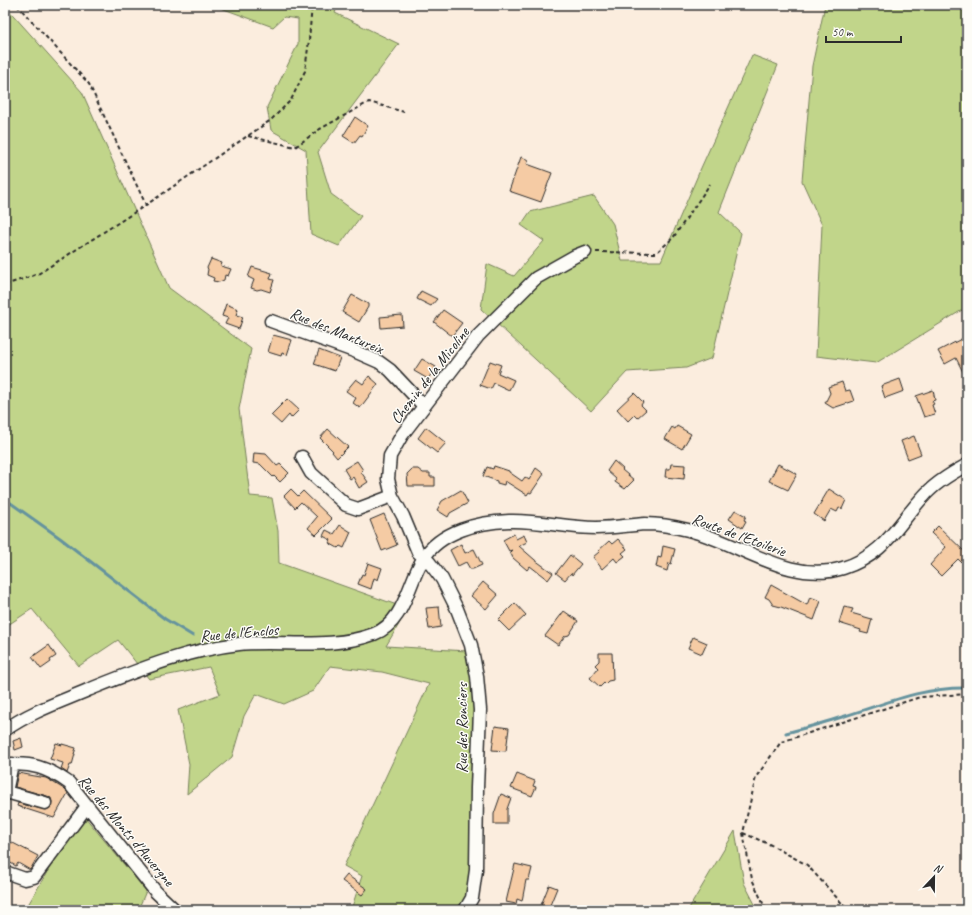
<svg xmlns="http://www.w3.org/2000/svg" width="972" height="915" font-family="Caveat,sans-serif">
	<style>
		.green { fill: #c1d58a; stroke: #76805a }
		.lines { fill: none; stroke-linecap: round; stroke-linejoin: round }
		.stream { stroke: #65939e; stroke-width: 3 }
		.building { fill: #f5cba4; stroke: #2b2b2b }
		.minor-casing { stroke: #2b2b2b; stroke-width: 15 }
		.path { stroke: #2b2b2b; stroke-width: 2; stroke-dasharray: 4 3; stroke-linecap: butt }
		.minor { stroke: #fdfcf7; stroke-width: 12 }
		.labels { text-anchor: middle; stroke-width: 3; stroke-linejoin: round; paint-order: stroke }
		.street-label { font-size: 16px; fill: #2b2b2b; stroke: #fdfcf7 }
	</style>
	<rect width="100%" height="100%" fill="#fbedde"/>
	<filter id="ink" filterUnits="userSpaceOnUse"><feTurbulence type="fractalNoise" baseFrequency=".025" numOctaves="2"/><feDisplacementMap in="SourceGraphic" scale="8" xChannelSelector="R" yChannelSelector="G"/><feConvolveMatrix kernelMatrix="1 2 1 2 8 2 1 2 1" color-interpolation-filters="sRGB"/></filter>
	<g filter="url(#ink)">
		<path class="green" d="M213 5H338L335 13 399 44 318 152 331 194 361 216 339 246 311 234 306 150 271 130 267 107 298 44V19L284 17 273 27Z
			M825 5H967V307L876 363 816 356 822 225 802 181 812 66Z
			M5 6 82 92 169 288 251 349 239 409 250 496 272 498 278 531 279 563 408 609 386 646 467 651 475 713 473 872 465 906 460 910H351L362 876 344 866 429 684 382 672 330 666 313 691 284 704 256 694 244 716 232 757 187 794 189 764 178 710 220 694 209 667 149 679 118 640 79 666 32 609 5 627Z
			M752 55 778 65 719 212 741 233 712 358 686 368 627 372 591 411 481 309 487 264 514 276 544 241 521 225 530 212 594 196 613 224 622 261H661L701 168Z
			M85 817 146 891 138 910H25L53 862Z
			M735 831 744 883 758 910H688Z"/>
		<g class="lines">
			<path class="stream" d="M5 499 60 538 165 619 193 636
				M786 733C805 728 824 723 842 717 885 704 921 687 967 688"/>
		</g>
		<path class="building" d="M355 117 368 126 362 136 360 135 354 143 343 136Z
			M521 157 529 160 527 164 552 173 541 202 509 191Z
			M211 259 222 263 221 266 231 269 228 276 225 275 224 280 219 282 213 281 214 278 207 275 208 269 207 268Z
			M252 267 272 273 270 279 274 280 270 292 261 289 257 290 251 288 254 280 248 277Z
			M421 291 437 299 431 306 417 299Z
			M352 295 368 304V307L359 322 342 312Z
			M226 304 238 309 236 315 243 317 239 329 225 324 228 318 222 316Z
			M443 310 462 323 452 336 434 322Z
			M402 315 403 326 381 328 380 317Z
			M273 335 292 340 287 355 282 353 281 356 268 352Z
			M967 336V380L956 358 945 364 938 351Z
			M319 350 340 358 335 371 314 364Z
			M422 359 436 367 428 379 414 371Z
			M490 361 501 365 498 373 514 380 509 390 494 383 491 389 480 385Z
			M369 376 378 384 360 408 353 403 356 398 346 391 356 379 363 384Z
			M900 379 904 391 885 398 881 386Z
			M842 382 845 391 850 390 854 401 833 408 825 403 830 393 828 387Z
			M933 390 935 400 932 401 934 404 932 405 935 414 924 417 916 396Z
			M634 393 643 402 641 405 646 410 637 418 634 415 628 421 617 409Z
			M287 399 299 410 291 418 289 415 281 424 271 415Z
			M677 426 691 434 682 449 665 439 672 427 675 429Z
			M426 427 446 443 437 453 418 438Z
			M328 429 348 447 337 458 332 452 333 451 320 438Z
			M914 436 921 454 908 459 901 441Z
			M254 453 266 454 277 466 280 464 289 473 280 482 274 476 273 477 260 464 253 463Z
			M357 461 363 470 361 472 368 482 359 488 353 477 350 479 344 469Z
			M614 461 623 469 622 470 634 480 625 489 615 482 616 479 607 471Z
			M671 464 685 465 684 479 665 477 666 469H670Z
			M778 464 797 474 788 490 769 481Z
			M494 466 509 471V472L522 481 525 477 529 480 536 468 544 474 531 493 529 492 527 495 505 481 504 485 497 483V481L483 476 487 467 493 469Z
			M412 469H418L423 473H430V477H435V486H408L407 474Z
			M291 489 298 496 303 491 332 519 316 535 308 528 317 517 301 502 295 508 284 496Z
			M829 489 846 500 842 509 839 508 837 512 831 509 824 521 814 514Z
			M461 490 468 503 450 513 448 517 437 510 442 501Z
			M735 510 746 516 744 520 746 521 742 528 729 519Z
			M384 514 397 545 382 551 370 520Z
			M340 525 351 532 344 548 340 546 338 548 329 543 331 540 323 536 326 530 334 534Z
			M938 526 967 554 961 562 958 559 941 576 930 565 946 547 931 533Z
			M514 534 516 539 524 535 527 542 519 546 535 560 553 573 548 580 530 566 527 570 513 558 510 552 512 550 509 551 503 540Z
			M618 539 627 549 622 553 625 556 617 562 614 558 602 569 593 557 599 552 598 551 609 541 612 544Z
			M461 544 465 553 474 549 482 565 473 569H470L466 562 458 566 450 550Z
			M663 546 675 549 671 564 669 563 667 571 656 567 658 557 661 558Z
			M570 555 581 564 572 575 571 573 565 580 556 573Z
			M368 563 382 568 378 580 374 578 371 589 358 584 362 574 364 575Z
			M483 582 498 595 486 609 471 596Z
			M771 585 807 605 810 597 821 601 814 620 781 607 773 605 769 599 765 597Z
			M515 603 526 615 509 631 498 620Z
			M439 607 441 627 429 629 426 608Z
			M844 607 853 609 851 613 872 619 868 634 860 632 861 630 839 623Z
			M564 611 578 621 569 635 565 636 558 645 545 636Z
			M693 637 707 643 702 654 688 648Z
			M49 645 56 656 50 660 51 662 41 669 32 657Z
			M599 653H612L613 680 608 681 605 684 604 683 600 687 590 678 598 668 595 665 599 661Z
			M495 726 509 728 506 751 492 750Z
			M21 738 23 747 15 750 13 741Z
			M56 743 62 745V744L76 748 74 754H75L72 765H70L67 773 61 769 63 763 50 759Z
			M18 773 46 778 64 789 68 793 54 818 17 806 18 803 46 810 50 808 52 802 51 798 47 796 15 787Z
			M517 774 535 781 533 786 536 787 532 796 511 788Z
			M501 794 511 798 507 809V824H494V814Z
			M11 842 38 856 30 870 18 863 16 866 5 860V854Z
			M515 864 532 868 529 880H526L522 901 517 899 516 904 506 902Z
			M347 875 367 889 362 895 342 881Z
			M549 885 557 888 548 910H539Z"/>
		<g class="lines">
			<g class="minor-casing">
				<path id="minor" d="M271 321 354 351 379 362 390 370 423 405
					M302 457 311 473 346 505 358 509 392 496
					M5 730C30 712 60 702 88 690 138 670 186 650 239 644 283 640 331 650 374 634 405 622 408 583 423 559 440 531 479 522 509 521 539 520 567 528 596 528 613 528 629 525 645 524 658 524 676 527 688 530 740 542 789 585 843 568 885 555 896 526 923 497 934 484 952 473 967 465
					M12 764 6 792 45 803
					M5 765C31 762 48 768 69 783L156 892 175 910
					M5 872 25 879 34 877 87 806
					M465 910 472 898 476 870 477 788 480 710 477 676 471 645 457 609 442 579 429 562 418 552 403 516 392 496 388 479 390 456 402 435 478 336 536 278 575 256 585 252"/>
			</g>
			<path class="path" d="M17 5 89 84 146 205
				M248 136 295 147 320 129 369 102 404 112
				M596 252 656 253 673 238 710 184
				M5 285 38 274 146 205 271 120 291 100 305 71 309 40 312 5
				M743 833 771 845 807 865 848 910
				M766 910 752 879 743 833 756 777 781 742 920 697 967 694"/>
			<use href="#minor" class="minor"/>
		</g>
	</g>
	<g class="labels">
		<g class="street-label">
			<text transform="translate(337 330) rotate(22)" y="6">Rue des Martureix</text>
			<text transform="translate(429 375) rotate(-52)" y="6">Chemin de la Micoline</text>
			<text transform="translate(739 534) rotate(20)" y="6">Route de l'Etoilerie</text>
			<text transform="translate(239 632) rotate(-5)" y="6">Rue de l'Enclos</text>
			<text transform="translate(461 728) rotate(-90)" y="6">Rue des Ronciers</text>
			<text transform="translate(127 830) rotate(50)" y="6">Rue des Monts d'Auvergne</text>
		</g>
	</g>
	<rect width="972" height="915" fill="none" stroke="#fdfcf7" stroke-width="20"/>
	<rect x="10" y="10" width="952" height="895" fill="none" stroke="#2b2b2b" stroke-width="1.5" filter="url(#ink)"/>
	<g transform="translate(934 877) rotate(22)" stroke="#fdfcf7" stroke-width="3" paint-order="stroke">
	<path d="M0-3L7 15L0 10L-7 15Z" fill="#2b2b2b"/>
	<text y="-6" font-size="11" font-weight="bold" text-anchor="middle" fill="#2b2b2b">N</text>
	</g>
	<path d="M826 36v6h75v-6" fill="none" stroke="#2b2b2b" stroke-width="2"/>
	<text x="832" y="36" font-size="12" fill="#2b2b2b" stroke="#fdfcf7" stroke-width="3" paint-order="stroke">50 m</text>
</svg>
